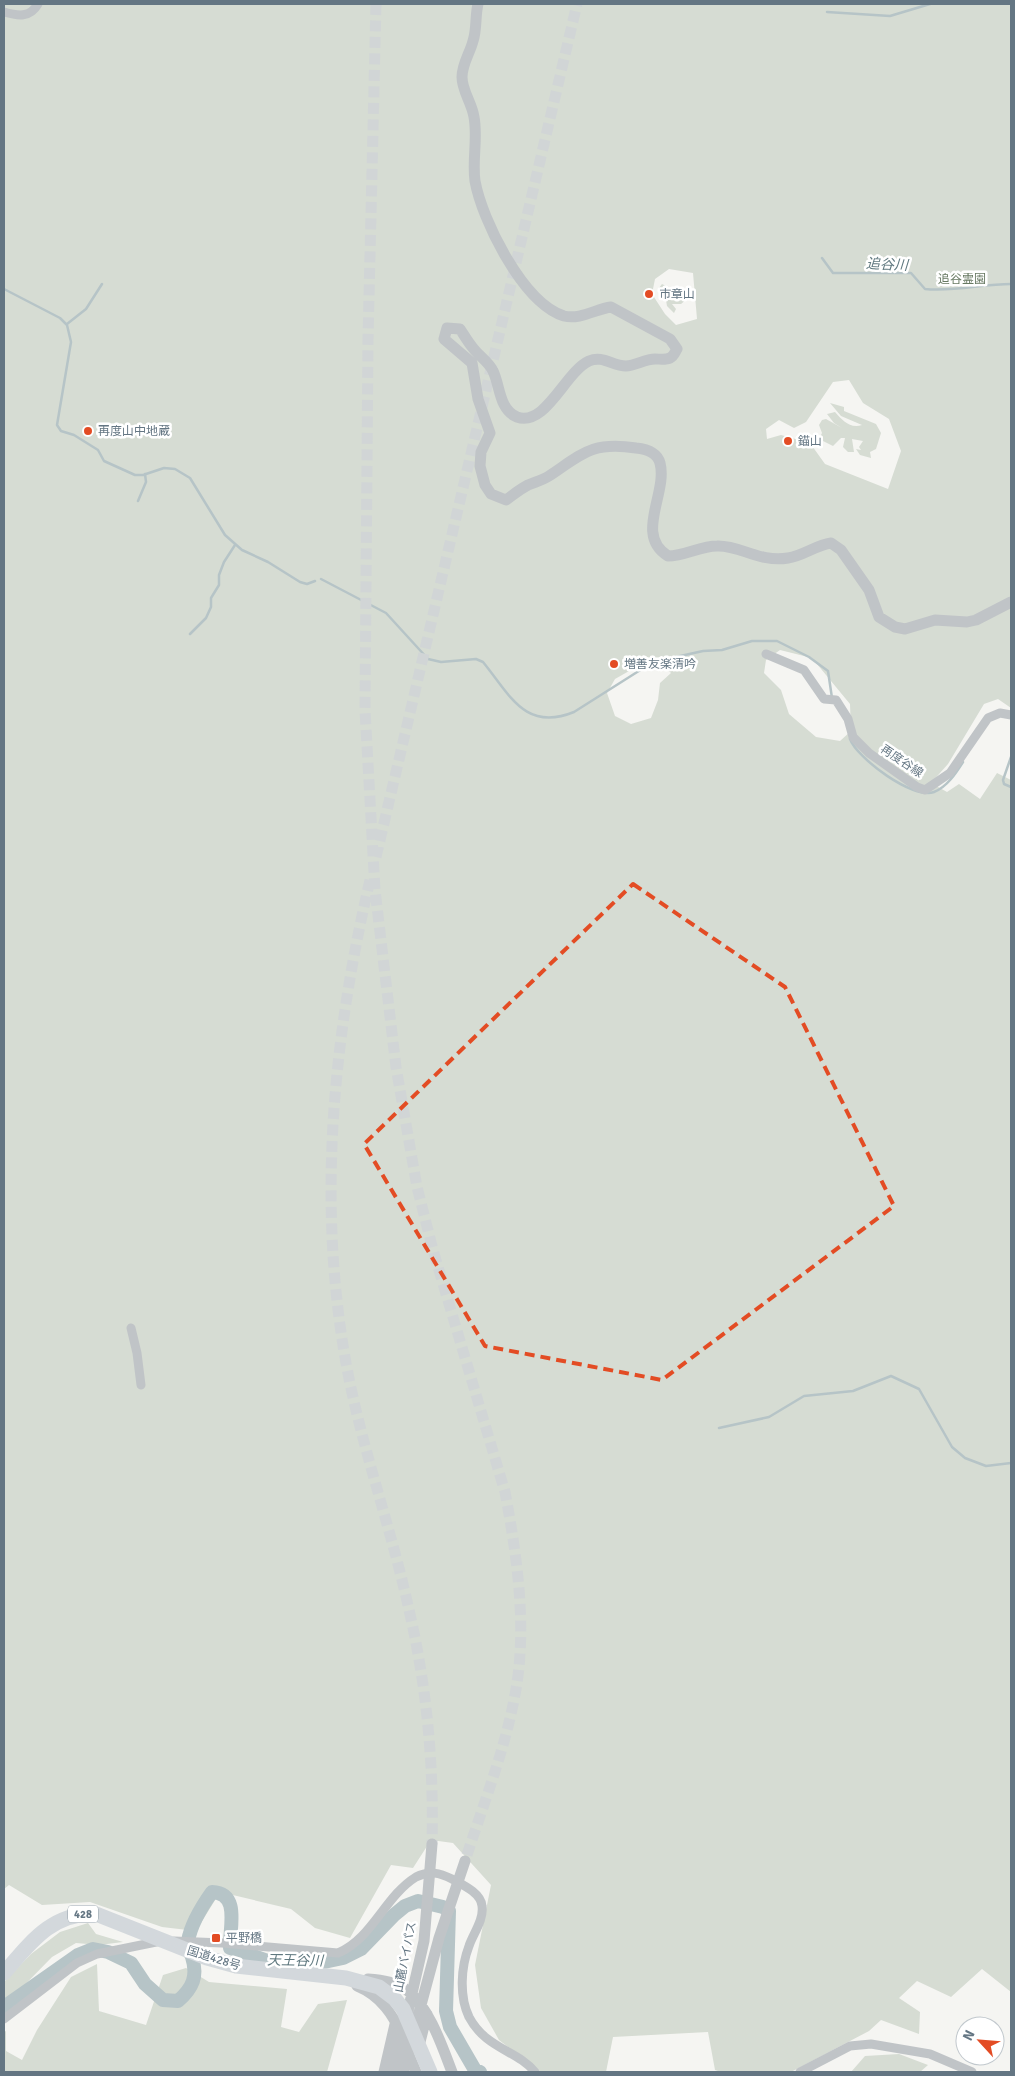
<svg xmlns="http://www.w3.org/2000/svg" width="1015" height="2076" font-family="Signika,'Noto Sans JP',sans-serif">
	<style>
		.green { fill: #d6dcd3; fill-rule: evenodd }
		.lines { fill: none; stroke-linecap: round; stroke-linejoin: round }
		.stream { stroke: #b6c4c7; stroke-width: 2.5 }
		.river { stroke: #b6c4c7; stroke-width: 14 }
		.tertiary-tunnel { stroke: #d1d5d6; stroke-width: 11; stroke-dasharray: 11 5.5; stroke-linecap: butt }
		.minor { stroke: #c0c4c7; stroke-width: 9 }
		.tertiary { stroke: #c0c4c7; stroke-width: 11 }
		.trunk { stroke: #d3d8dc; stroke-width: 15 }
		.marked { fill: none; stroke: #e34c24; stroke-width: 4; stroke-dasharray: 10 6; stroke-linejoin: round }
		.poi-dot { fill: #e34c24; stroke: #fff; stroke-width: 2 }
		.labels { text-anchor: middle; stroke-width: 5; stroke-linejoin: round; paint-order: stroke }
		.shield { fill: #fff; stroke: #929fa8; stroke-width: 1 }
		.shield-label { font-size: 11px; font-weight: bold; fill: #647683 }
		.park-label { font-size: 12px; fill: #687a63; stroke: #fff }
		.poi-label { font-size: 12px; fill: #647683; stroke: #fff; text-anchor: start }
		.street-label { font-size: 12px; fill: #647683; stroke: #fff }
		.water-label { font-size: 14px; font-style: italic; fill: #5f787f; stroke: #fff }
	</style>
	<rect width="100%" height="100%" fill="#f5f5f2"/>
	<path class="green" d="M4 4H1011V708L998 699 984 704 948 764 931 783 947 792 959 784 980 799 997 773 1011 780V1992L982 1969 951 1997 917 1981 899 1998 920 2012 919 2034 881 2020 869 2031 791 2072H721L715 2070 708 2032 613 2037 606 2072H541L499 2040 481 2008 475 1965 491 1885 453 1843 431 1840 413 1868 391 1865 350 1938 315 1928 291 1909 220 1892 196 1931 162 1927 90 1902 42 1905 9 1885 4 1889ZM669 269 693 273 697 319 676 325 665 314 652 294 655 279ZM849 380 863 403 889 419 901 451 888 489 825 464 810 443 781 435 767 439 766 429 779 420 794 428 806 422 833 382ZM780 650 812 658 850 704 851 731 840 741 816 737 789 714 781 690 764 673 766 660ZM645 662H661L671 673 660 683 658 700 651 718 631 724 615 716 607 693 615 679Z
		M662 284 666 286 665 292 677 286 686 289 684 293 674 294 672 298 676 300 685 295 688 298 681 304H672L676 309 674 313 667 306 666 300 659 288Z
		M830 403 844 407V411L876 424 881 433 876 449 870 452 871 458 860 455 856 449 861 450 859 447 863 441 852 439 854 452H848L843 447 845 438H841L833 446 819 439 822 433 819 425 822 420 826 419 842 428 834 423 827 414 835 412C842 420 850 429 862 425L841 416Z
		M88 1923 96 1934 123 1942 99 1945 76 1943 52 1957 4 2006V1982L31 1954 60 1932Z
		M97 1964 99 2011 146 2025 163 1975 186 1968 209 1982 287 1989 281 2027 299 2032 318 2004 347 2000 327 2072H4V2032L6 2031V2051L22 2060 37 2030 71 1977Z
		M899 2054 928 2065 920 2072H851L865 2056Z"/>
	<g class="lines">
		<path class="stream" d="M827 12 890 16 930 4
			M822 258 833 273H911L925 289C954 292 982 284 1011 284
			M4 289 60 318 67 325 71 342 57 425 61 431 74 435 98 450 104 461 135 475H143L164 468 175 469 190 478 225 535 242 550 268 562 300 582 307 584 315 581
			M67 324 86 309 102 284
			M138 501 146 482 145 474
			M321 579 386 613 428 659 441 662 476 659 483 662C510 695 525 732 574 712L653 662 703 651 722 650 752 641H777L809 657 828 671 832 698
			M190 634 206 618 211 607V598L219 585V575L224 562 235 545
			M850 739C857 758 913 800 934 792 947 787 956 773 963 762
			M1011 757 1003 780 1004 784 1011 787
			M719 1428 769 1417 804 1396 853 1391 891 1376 919 1389 952 1447 965 1458 986 1466 1011 1463"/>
		<path class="river" d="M4 2007 78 1955 93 1949 108 1952 131 1963 145 1984 163 2000 178 2001C193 1988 198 1976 192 1957 190 1952 187 1946 188 1941 191 1924 202 1906 212 1892 241 1893 229 1929 230 1948L268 1961 324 1962 343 1958 361 1949 394 1915 405 1906 418 1901 443 1907 449 1911 446 2011 450 2027 475 2070 480 2072"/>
		<path class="tertiary-tunnel" d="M376 4 368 339 365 710 375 890 396 1067 417 1187 433 1250 505 1492C517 1556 527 1625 516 1689 506 1748 483 1805 465 1861
			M376 857 577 4
			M370 880C333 1038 317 1202 346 1363 361 1446 391 1527 409 1610 427 1687 434 1766 432 1844"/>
		<path class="minor" d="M4 12C18 16 30 18 38 4
			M766 654 804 670 824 699 836 700 848 719 853 737 869 753 917 787 925 790 950 773 988 718 1000 713 1011 715
			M131 1328 137 1353 141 1385
			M174 1941 222 1943 338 1953C372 1939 385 1896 416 1877 429 1870 440 1873 452 1879 463 1885 481 1893 482 1906 484 1920 473 1934 469 1946 461 1967 459 1996 469 2017 486 2049 517 2050 535 2072
			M4 2019 77 1963 97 1954 161 1941
			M800 2072 850 2046 871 2044 930 2054 972 2072"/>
		<path class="tertiary" d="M478 4C475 16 477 29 473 41 470 53 462 64 462 77 462 91 472 103 474 117 478 138 472 160 475 181 482 220 523 303 564 316 580 320 596 309 611 307L670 339 677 349C675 352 674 356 670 358 666 360 660 359 655 359 645 359 635 366 626 366 612 366 603 355 589 361 565 372 546 427 517 417 499 410 500 385 493 371 489 362 479 356 473 348 468 342 464 335 460 329L447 328 444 339 472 363 478 399 490 433 481 452 480 466 485 485 491 494 506 500C513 495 520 489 528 485 535 482 543 480 549 476 582 454 592 441 636 448 646 449 657 452 660 463 668 493 634 535 668 556 685 556 700 546 717 546 740 545 760 563 788 558 803 556 816 545 831 543L841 550 869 590 879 617 895 627 905 629 935 620 967 622 976 620 1011 602
			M368 1979C382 1980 397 1982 408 1991 430 2009 442 2046 452 2072
			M357 1986C381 1996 394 2015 403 2038
			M418 2050 427 2014
			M408 2053 416 2072
			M384 2072 396 2020
			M394 2072 424 1941 432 1844
			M403 2072 439 1938 465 1861"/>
		<path class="trunk" d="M4 1973C30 1943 52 1912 96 1914L207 1958 236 1966 346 1978 379 1987 395 1999 403 2009 430 2072"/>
	</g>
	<path class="marked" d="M633 884 785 987 894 1206 662 1380 485 1346 364 1144Z"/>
	<g class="poi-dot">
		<circle cx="649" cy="294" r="5"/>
		<circle cx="88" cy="431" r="5"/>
		<circle cx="788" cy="441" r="5"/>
		<circle cx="614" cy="664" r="5"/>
		<rect x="211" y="1933" width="10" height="10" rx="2.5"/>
	</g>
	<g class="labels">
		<rect class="shield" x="68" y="1905.5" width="30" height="17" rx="4"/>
		<g class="shield-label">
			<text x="83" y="1918">428</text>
		</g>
		<g class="park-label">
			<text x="962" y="283">追谷霊園</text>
		</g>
		<g class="poi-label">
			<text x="659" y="298">市章山</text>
			<text x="98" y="435">再度山中地蔵</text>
			<text x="798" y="445">錨山</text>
			<text x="624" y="668">増善友楽清吟</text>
			<text x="226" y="1942">平野橋</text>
		</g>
		<g class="street-label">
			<text transform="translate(902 761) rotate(34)" y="4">再度谷線</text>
			<text transform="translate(405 1957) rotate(-79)" y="4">山麓バイパス</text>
			<text transform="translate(214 1958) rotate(17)" y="4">国道428号</text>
		</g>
		<g class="water-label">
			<text transform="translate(887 264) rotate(3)" y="5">追谷川</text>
			<text transform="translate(295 1960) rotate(1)" y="5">天王谷川</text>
		</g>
	</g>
	<rect width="1015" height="2076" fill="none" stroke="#647683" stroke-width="10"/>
	<g transform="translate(980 2041) rotate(296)"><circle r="24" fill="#ffffff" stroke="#c1c8cd"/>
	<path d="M0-4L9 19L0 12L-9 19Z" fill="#e34c24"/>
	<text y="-8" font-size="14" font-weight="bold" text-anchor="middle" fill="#647683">N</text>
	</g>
</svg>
